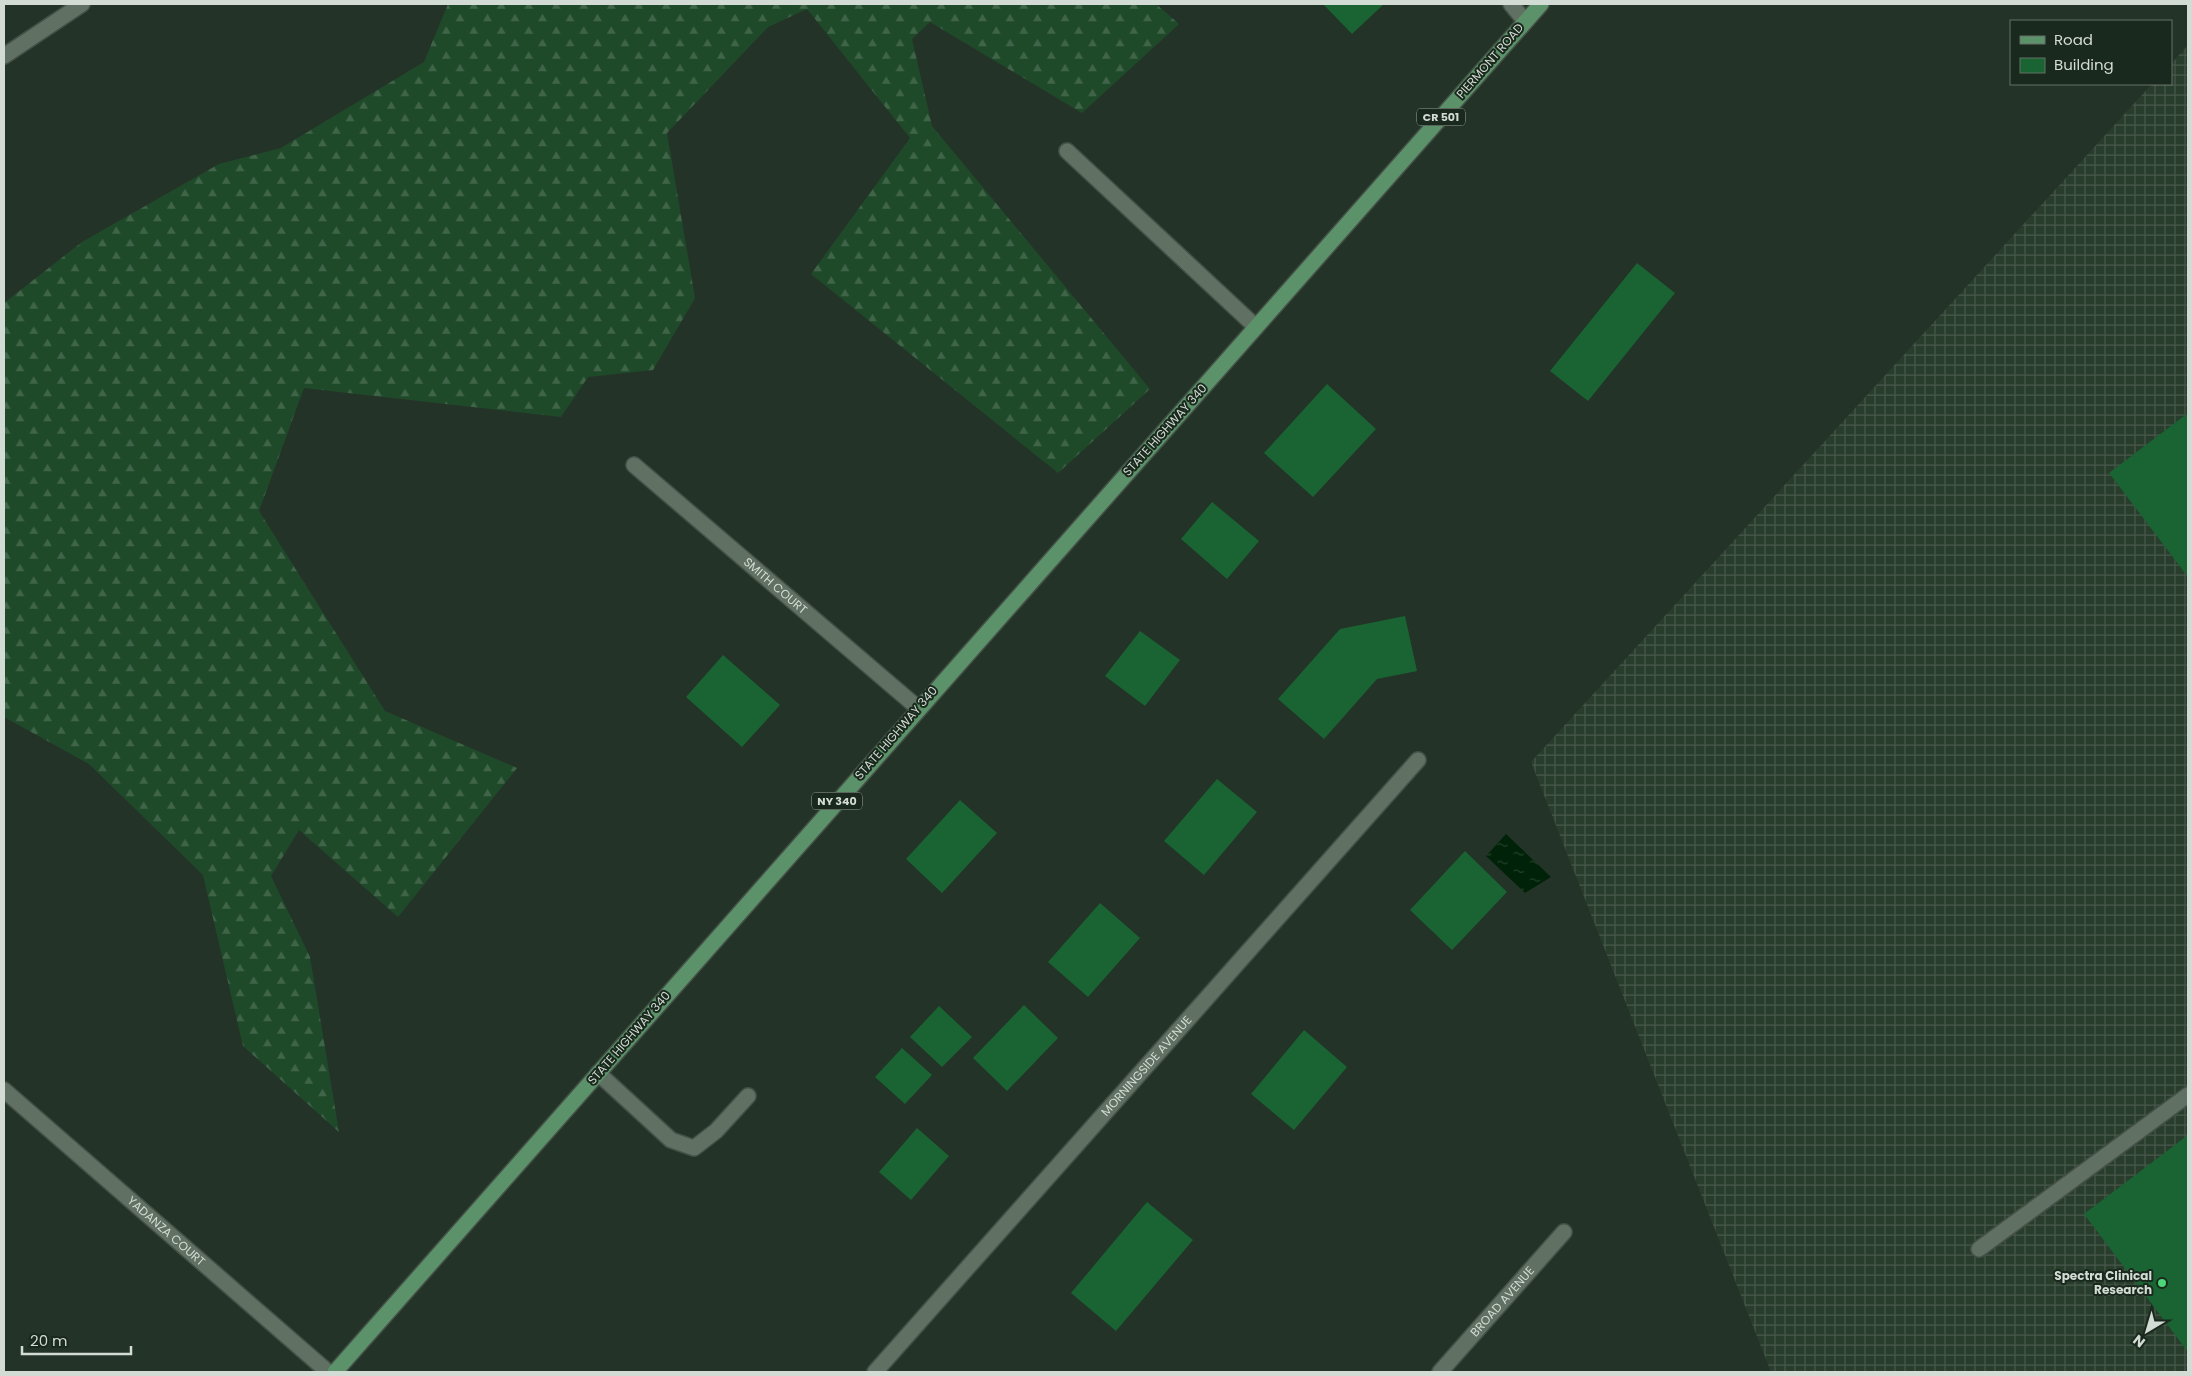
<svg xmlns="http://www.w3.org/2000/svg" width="2192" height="1376" font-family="Poppins,sans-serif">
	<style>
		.industrial { fill: url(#industrial-grid) }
		.forest { fill: url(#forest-firs) }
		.water { fill: url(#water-ripples) }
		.building { fill: #196432 }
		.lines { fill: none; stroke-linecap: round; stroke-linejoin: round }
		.lane-casing { stroke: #445047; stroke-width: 18 }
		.street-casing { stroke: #445047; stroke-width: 18 }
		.primary-casing { stroke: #445047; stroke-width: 18 }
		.lane { stroke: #607063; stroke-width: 15 }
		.street { stroke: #607063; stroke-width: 15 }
		.primary { stroke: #5c9269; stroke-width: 15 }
		.poi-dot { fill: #4cd677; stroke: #1a291d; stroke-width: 2 }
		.labels { text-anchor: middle; stroke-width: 4; stroke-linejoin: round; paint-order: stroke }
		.shield { fill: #1a291d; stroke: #9ca69d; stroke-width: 1 }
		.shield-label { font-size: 11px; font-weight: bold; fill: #d3dcd4 }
		.street-label { font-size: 12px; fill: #d3dcd4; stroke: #1a291d }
		.poi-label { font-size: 12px; font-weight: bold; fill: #d3dcd4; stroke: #1a291d; text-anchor: end }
	</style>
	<defs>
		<pattern id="industrial-grid" width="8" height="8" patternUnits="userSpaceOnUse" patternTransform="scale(1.25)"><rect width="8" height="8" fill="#293d2d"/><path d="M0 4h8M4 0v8" fill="none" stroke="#47584b"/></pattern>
		<pattern id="forest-firs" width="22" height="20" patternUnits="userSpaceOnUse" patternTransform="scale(1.25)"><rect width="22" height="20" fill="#1f4a2a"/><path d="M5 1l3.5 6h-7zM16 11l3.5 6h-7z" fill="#3f6448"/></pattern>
		<pattern id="water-ripples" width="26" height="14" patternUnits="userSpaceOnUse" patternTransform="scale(1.25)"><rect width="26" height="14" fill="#002208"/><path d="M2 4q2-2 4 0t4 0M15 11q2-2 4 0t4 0" fill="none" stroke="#24422b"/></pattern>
	</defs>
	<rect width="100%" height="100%" fill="#243327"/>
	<path class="industrial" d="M2188 45V1372H1771L1531 762 2152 84H2171V64Z"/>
	<path class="forest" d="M448 4H1156L1179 24 1082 113 930 22 912 39 932 126 1150 389 1058 473 811 274 910 138 807 9 768 27 667 133 695 298 653 370 588 377 561 417 304 388 259 511 385 711 517 768 398 917 299 830 271 876 310 957 339 1132 243 1046 203 875 89 764 4 717V303L82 242 219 164 281 148 424 62Z"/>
	<path class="water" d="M1506 834 1551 877 1525 893 1486 856Z"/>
	<path class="building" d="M1323 4H1384L1352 34Z
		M1637 263 1675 293 1588 401 1550 371Z
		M1327 384 1376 429 1313 497 1264 453Z
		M2188 413V577L2109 473Z
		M1212 502 1259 541 1227 579 1181 539Z
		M1405 616 1417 671 1377 679 1324 739 1278 699 1340 629Z
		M1140 631 1180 660 1145 706 1105 676Z
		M723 655 780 705 742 747 686 697Z
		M1217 779 1257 812 1204 875 1164 841Z
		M960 800 997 833 942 893 906 859Z
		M1465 851 1507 892 1452 950 1410 910Z
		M1100 903 1140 938 1088 997 1048 962Z
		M1024 1005 1058 1038 1007 1091 973 1058Z
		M939 1006 972 1037 942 1067 910 1037Z
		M1304 1030 1347 1067 1294 1130 1251 1094Z
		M902 1048 932 1075 905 1104 875 1077Z
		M917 1128 949 1156 911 1200 879 1172Z
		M2188 1135V1352L2084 1214Z
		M1147 1202 1193 1240 1116 1331 1071 1293Z"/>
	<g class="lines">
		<g class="lane-casing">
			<path id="lane" d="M1067 151 1256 327
				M598 1073 671 1140 694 1148 716 1131 748 1096
				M1979 1249 2188 1095"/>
		</g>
		<g class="street-casing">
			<g id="street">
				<path d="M1511 4 1525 21"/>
				<path d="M4 56 82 4"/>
				<path id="s1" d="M634 465 918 708"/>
				<path id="s2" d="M4 1090 328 1372"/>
				<path id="s3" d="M875 1372 1418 760"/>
				<path id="s4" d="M1440 1372 1564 1232"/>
			</g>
		</g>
		<g class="primary-casing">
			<path id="primary" d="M335 1372 1541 4"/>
		</g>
		<use href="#lane" class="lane"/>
		<use href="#street" class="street"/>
		<use href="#primary" class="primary"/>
	</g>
	<circle class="poi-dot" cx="2162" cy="1283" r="5"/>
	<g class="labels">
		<g class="shield">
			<rect x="1417" y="108.5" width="48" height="17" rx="4"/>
			<rect x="812" y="792.5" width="50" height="17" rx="4"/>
		</g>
		<g class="shield-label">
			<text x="1441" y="121">CR 501</text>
			<text x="837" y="805">NY 340</text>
		</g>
		<g class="street-label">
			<text transform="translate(1490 61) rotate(-49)" y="4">PIERMONT ROAD</text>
			<text transform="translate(1165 430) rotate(-48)" y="4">STATE HIGHWAY 340</text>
			<text dy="4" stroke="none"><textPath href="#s1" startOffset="186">SMITH COURT</textPath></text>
			<text transform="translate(896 733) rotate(-49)" y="4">STATE HIGHWAY 340</text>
			<text transform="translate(629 1038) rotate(-49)" y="4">STATE HIGHWAY 340</text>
			<text dy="4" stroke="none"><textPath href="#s3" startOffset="409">MORNINGSIDE AVENUE</textPath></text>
			<text dy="4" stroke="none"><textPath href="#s2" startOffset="215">YADANZA COURT</textPath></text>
			<text dy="4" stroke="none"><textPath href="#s4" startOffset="94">BROAD AVENUE</textPath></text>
		</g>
		<g class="poi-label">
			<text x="2152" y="1280">Spectra Clinical<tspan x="2152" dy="14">Research</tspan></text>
		</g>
	</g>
	<rect width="2192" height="1376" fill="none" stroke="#d3dcd4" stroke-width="10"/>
	<rect x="2010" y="20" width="162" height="65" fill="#1a291d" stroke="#647166"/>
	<rect x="2020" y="36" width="25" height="8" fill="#5c9269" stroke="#647166"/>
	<text x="2054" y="45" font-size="15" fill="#d3dcd4">Road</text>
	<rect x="2020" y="58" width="25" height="15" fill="#196432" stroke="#647166"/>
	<text x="2054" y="70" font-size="15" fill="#d3dcd4">Building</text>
	<g transform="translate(2147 1331) rotate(218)" stroke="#1a291d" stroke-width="4" paint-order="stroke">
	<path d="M0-4L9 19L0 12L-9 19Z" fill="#d3dcd4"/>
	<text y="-8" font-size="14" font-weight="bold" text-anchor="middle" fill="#d3dcd4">N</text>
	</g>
	<path d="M22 1346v8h109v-8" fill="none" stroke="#d3dcd4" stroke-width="2.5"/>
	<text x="30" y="1346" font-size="15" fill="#d3dcd4" stroke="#1a291d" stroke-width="4" paint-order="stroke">20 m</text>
</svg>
